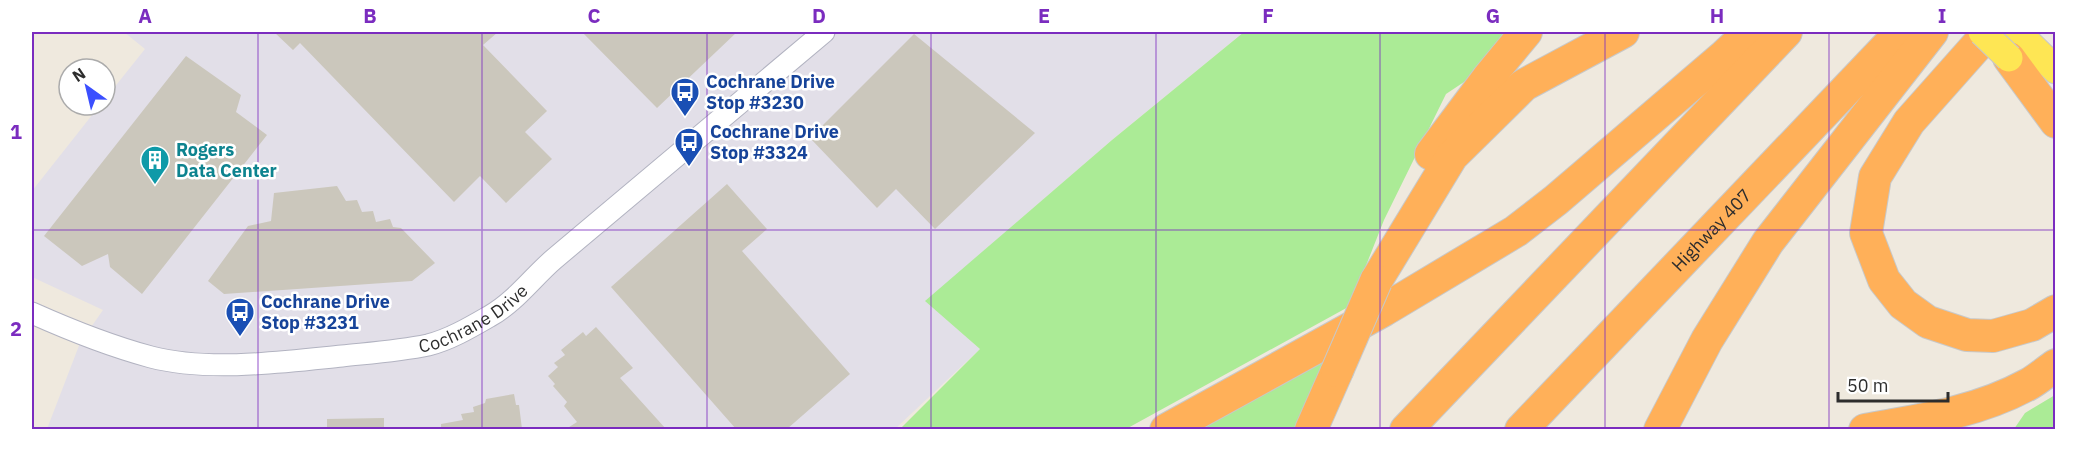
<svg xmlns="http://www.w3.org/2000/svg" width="2087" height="461" font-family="'IBM Plex Sans',sans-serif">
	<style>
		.industrial { fill: #e2dfe8 }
		.green { fill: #abeb96 }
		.building { fill: #cbc7bc }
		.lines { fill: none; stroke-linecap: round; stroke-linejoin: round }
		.minor-casing { stroke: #b2b3c1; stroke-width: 23 }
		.major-casing { stroke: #c8c8c8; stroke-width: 29 }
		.highway-casing { stroke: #c8c8c8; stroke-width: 34 }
		.minor { stroke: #fff; stroke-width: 21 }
		.major { stroke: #fee654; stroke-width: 27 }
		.highway { stroke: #ffb059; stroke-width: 32 }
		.major-bridge-casing { stroke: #c8c8c8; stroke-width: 29; stroke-linecap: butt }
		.highway-bridge-casing { stroke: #c8c8c8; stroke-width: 34; stroke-linecap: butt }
		.major-bridge { stroke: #fee654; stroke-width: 27 }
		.highway-bridge { stroke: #ffb059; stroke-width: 32 }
		.grid { fill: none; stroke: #7b2cbf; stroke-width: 1.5; stroke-opacity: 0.55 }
		.labels { text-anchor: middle; stroke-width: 5; stroke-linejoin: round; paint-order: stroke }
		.transit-label { font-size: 18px; font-weight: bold; fill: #164399; stroke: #fff; text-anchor: start }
		.culture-label { font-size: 18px; font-weight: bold; fill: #0d838f; stroke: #fff; text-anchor: start }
		.street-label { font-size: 18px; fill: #2d2d2d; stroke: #fff }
		.neatline { fill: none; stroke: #7b2cbf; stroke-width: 2 }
		.grid-label { font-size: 20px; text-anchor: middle; font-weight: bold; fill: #7b2cbf }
	</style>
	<rect width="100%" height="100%" fill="#efe9de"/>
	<path class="industrial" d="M124 32H1244L1112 140 926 301 980 349 895 429H47L80 343 103 310 32 277V191L100 105H105V99L145 49Z"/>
	<path class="green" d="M1244 32H1509L1470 78 1446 94 1384 220 1350 306 1126 429 899 430 980 349 925 301 1112 140Z
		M1329 355 1298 429 1200 430Z
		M2055 395V425L2050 429H2014L2025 413Z"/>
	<path class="building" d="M274 32H498L483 45 547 111 525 132 552 159 506 203 480 176 454 202 300 43 293 50Z
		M582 32H737L657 108Z
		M914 34 1035 133 935 229 896 189 877 208 810 138Z
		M186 56 241 95 236 112 267 135 142 294 110 267 108 254 82 266 44 236Z
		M727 184 767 229 742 251 850 374 787 429H736L611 287Z
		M337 186 346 201 357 200 362 212 373 211 376 222 390 219 393 227 401 228 435 263 412 281 224 294 208 281 248 226 271 221 274 193Z
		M596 327 633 368 620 378 666 429H566L577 422 564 406 567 402 553 386 555 384 548 376 558 367 554 363 565 355 561 350 583 332 586 336Z
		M514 394 516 405H519L522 429H441V424L463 420 461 414 474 412 473 407 485 403 486 399Z
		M384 418V429H327V419Z"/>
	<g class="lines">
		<g class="minor-casing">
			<g id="minor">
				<path id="s1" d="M32 313C70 330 110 346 151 357 209 372 283 362 342 356 370 353 399 351 428 345 449 340 471 327 490 316 515 302 533 277 554 259L824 32"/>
			</g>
		</g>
		<g class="major-casing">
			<path id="major" d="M2017 32 2056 70"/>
		</g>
		<g class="highway-casing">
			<g id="highway">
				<path d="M1989 32 1909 122 1875 177 1866 233 1884 280 1903 304 1928 322 1967 335 1993 336 2032 325 2056 311"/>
				<path d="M2009 58 2056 122"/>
				<path d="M1431 154 1488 78 1526 32"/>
				<path d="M1376 281 1452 156 1524 85 1623 32"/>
				<path d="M1166 430 1384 310 1516 231 1556 200 1723 57 1750 32"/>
				<path d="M1311 430 1337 371"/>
				<path d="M1406 430 1786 32"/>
				<path id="s2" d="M1521 430 1901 32"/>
				<path d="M1660 430 1707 340 1768 242 1932 32"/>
				<path d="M1865 430C1922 420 1978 412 2029 384 2038 379 2047 371 2056 365"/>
			</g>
		</g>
		<use href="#minor" class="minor"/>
		<use href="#major" class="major"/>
		<use href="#highway" class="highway"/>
		<g class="major-bridge-casing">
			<path id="major-bridge" d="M1982 32 2009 58"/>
		</g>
		<g class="highway-bridge-casing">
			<path id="highway-bridge" d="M1337 371 1376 281"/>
		</g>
		<use href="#major-bridge" class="major-bridge"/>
		<use href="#highway-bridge" class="highway-bridge"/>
	</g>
	<path class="grid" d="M258 32V430M482 32V430M707 32V430M931 32V430M1156 32V430M1380 32V430M1605 32V430M1829 32V430M32 230H2056"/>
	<defs>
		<g id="bus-pin" transform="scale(1.5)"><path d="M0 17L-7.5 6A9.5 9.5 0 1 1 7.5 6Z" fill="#1a4fb4" stroke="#fff"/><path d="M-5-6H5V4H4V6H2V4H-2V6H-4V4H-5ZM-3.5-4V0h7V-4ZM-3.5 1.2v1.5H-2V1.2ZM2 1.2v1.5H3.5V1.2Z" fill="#fff"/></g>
		<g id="building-pin" transform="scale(1.5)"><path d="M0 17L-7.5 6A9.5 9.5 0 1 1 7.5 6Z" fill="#0f9aa8" stroke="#fff"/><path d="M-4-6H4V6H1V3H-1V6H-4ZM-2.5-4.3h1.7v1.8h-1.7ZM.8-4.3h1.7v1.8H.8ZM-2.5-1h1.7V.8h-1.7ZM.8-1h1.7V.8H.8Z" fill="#fff"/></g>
	</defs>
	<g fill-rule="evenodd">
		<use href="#bus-pin" x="685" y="92"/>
		<use href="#bus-pin" x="689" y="142"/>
		<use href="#building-pin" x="155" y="160"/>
		<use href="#bus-pin" x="240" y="312"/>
	</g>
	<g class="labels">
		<g class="transit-label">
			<text x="706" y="88">Cochrane Drive<tspan x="706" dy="21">Stop #3230</tspan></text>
			<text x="710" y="138">Cochrane Drive<tspan x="710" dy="21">Stop #3324</tspan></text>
			<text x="261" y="308">Cochrane Drive<tspan x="261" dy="21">Stop #3231</tspan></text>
		</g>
		<g class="culture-label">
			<text x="176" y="156">Rogers<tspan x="176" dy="21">Data Center</tspan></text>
		</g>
		<g class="street-label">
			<text dy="6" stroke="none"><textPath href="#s2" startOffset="276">Highway 407</textPath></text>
			<text dy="6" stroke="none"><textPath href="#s1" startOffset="458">Cochrane Drive</textPath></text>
		</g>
	</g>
	<rect width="2087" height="461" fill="none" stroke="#ffffff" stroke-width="66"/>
	<g transform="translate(87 87) rotate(326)"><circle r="28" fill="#ffffff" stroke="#ababab" stroke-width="1.5"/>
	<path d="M0-4.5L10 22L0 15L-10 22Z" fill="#3b4fff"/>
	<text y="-9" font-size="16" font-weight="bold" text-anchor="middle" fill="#2d2d2d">N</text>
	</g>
	<path d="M1838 392v9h110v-9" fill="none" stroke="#2d2d2d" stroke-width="3"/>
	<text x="1847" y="392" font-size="18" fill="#2d2d2d" stroke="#ffffff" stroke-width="4.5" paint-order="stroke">50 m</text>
	<rect x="33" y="33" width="2021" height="395" class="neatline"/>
	<g class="grid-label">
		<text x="145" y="23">A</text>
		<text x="370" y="23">B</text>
		<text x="594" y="23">C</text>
		<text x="819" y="23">D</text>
		<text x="1044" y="23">E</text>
		<text x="1268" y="23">F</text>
		<text x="1493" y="23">G</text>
		<text x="1717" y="23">H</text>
		<text x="1942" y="23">I</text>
		<text x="16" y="139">1</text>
		<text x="16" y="336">2</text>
	</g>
</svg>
